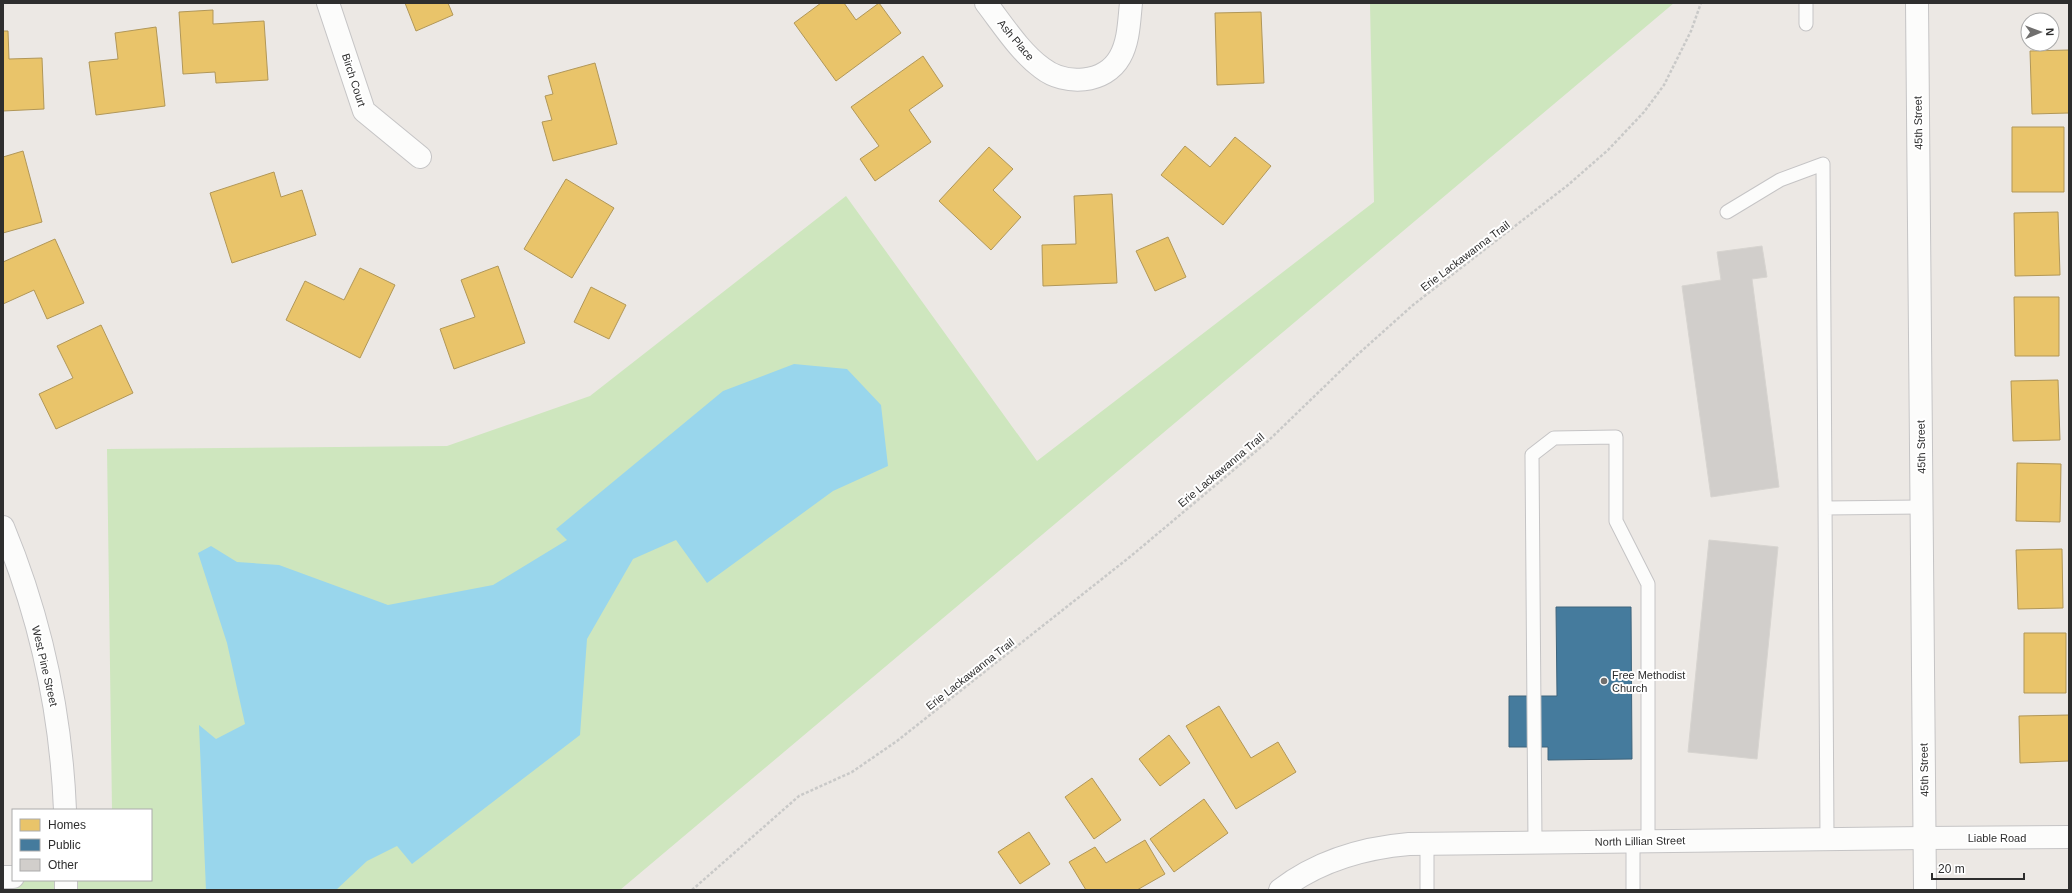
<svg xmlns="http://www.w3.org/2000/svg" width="2072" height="893" font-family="Arial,sans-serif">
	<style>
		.green { fill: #cee6be }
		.water { fill: #99d6ec }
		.homes { fill: #e9c46a; stroke: #b19758 }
		.public { fill: #457b9d; stroke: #3e647c }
		.building { fill: #d1cecb; stroke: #d7d4d0 }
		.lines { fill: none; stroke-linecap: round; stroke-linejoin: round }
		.service-casing { stroke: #c5c4c5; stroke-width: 15 }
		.minor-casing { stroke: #c5c4c5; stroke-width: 24 }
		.tertiary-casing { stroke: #c5c4c5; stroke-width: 24 }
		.secondary-casing { stroke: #c5c4c5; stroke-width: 24 }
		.path { stroke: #c9c9c8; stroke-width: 2.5; stroke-dasharray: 3 2; stroke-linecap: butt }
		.service { stroke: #fcfcfb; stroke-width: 13 }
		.minor { stroke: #fcfcfb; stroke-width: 22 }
		.tertiary { stroke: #fcfcfb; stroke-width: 22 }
		.secondary { stroke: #fcfcfb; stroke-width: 22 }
		.poi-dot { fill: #706f6e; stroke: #fff; stroke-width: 1.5 }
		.labels { text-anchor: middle; stroke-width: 4; stroke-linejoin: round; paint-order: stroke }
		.street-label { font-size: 11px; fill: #2e2e2e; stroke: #fff }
		.poi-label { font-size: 11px; fill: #2e2e2e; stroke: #fff; text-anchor: start }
	</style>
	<rect width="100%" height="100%" fill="#ece8e4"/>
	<path class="green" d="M1370 3H1674L620 890H3V877L13 880H151V810H112L107 449 447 446 590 396 846 196 1037 461 1374 202Z"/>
	<path class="water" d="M794 364 847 369 881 405 888 466 833 491 707 583 676 540 633 559 587 639 580 735 412 864 397 846 367 861 336 890H206L199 725 216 739 245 724 227 643 198 553 211 546 237 562 279 565 388 605 493 585 567 540 556 529 723 391Z"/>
	<path class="homes" d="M405 3H448L453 15 416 31Z
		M821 3H844L856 20 879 3 901 33 836 81 794 23Z
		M213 10V24L264 21 268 80 216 83 215 72 183 74 179 12Z
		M1261 12 1264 83 1217 85 1215 13Z
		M156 27 165 106 96 115 89 62 118 59 115 33Z
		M3 31H8L9 59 42 58 44 109 3 111Z
		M2069 50V113L2032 114 2030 51Z
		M923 56 943 86 909 110 931 142 875 181 860 159 879 146 851 107Z
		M595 63 617 144 553 161 542 122 552 120 545 96 553 94 548 76Z
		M2012 127H2064V192H2012Z
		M1235 137 1271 166 1223 225 1161 175 1185 146 1210 167Z
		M989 147 1013 169 993 190 1021 217 991 250 939 201Z
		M23 151 42 222 3 233V157Z
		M274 172 281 197 302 190 316 235 232 263 210 193Z
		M566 179 614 208 572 278 524 249Z
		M1112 194 1117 283 1043 286 1042 245 1076 244 1074 196Z
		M2058 212 2060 275 2015 276 2014 213Z
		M1168 237 1186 277 1155 291 1136 251Z
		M55 239 84 303 47 319 34 290 3 304V262Z
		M498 266 525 343 454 369 440 329 475 317 461 280Z
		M360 268 395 285 360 358 286 320 305 281 344 300Z
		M591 287 626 305 609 339 574 322Z
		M2014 297H2059V356H2015Z
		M101 325 133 393 56 429 39 394 73 378 57 346Z
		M2058 380 2060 440 2013 441 2011 381Z
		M2017 463 2061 464 2060 522 2016 521Z
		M2062 549 2063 608 2018 609 2016 550Z
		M2024 633H2066V693H2024Z
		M1219 706 1251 758 1278 742 1296 772 1236 809 1186 726Z
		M2069 715V761L2020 763 2019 716Z
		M1169 735 1190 763 1160 786 1139 759Z
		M1092 778 1121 820 1094 839 1065 797Z
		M1204 799 1228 833 1174 872 1150 839Z
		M1029 832 1050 864 1020 884 998 852Z
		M1145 840 1165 874 1137 890H1086L1069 862 1095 847 1106 863Z"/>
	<path class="public" d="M1556 607H1631L1632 759 1548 760V747H1509V696H1557Z"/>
	<path class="building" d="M1762 246 1767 277 1752 279 1779 487 1711 497 1682 286 1721 280 1717 252Z
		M1709 540 1778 547 1757 759 1688 752Z"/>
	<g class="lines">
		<g class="service-casing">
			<path id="service" d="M1806 3V24
				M1727 212 1780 180 1823 164 1827 839
				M1825 508 1921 507
				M1535 842 1532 455 1554 438 1616 437V521L1648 584V841
				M1633 842V890
				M1427 844V890"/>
		</g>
		<g class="minor-casing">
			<path id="minor" d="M328 3 364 111 420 157
				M986 3C1003 25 1020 52 1042 68 1065 86 1105 84 1120 57 1129 41 1129 21 1131 3
				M3 527C40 616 61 713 65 810
				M3 877H13
				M66 880V890
				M1280 890C1318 861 1362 848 1409 844L1925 838"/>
		</g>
		<g class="tertiary-casing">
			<path id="tertiary" d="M1925 838 2069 837"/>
		</g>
		<g class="secondary-casing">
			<path id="secondary" d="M1917 3 1925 890"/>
		</g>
		<path class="path" d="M692 890 799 796 852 772 897 741 1131 556 1267 442 1356 356 1413 305 1568 185 1608 150 1644 112 1664 85 1691 31 1701 3"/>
		<use href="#service" class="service"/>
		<use href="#minor" class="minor"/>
		<use href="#tertiary" class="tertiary"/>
		<use href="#secondary" class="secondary"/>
	</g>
	<circle class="poi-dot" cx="1604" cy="681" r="4"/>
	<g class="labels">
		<g class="street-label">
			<text transform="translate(1016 40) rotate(50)" y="4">Ash Place</text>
			<text transform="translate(354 80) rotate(72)" y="4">Birch Court</text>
			<text transform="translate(1918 123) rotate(-91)" y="4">45th Street</text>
			<text transform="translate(1465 256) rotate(-37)" y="4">Erie Lackawanna Trail</text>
			<text transform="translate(1921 447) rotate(-91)" y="4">45th Street</text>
			<text transform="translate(1221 470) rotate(-40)" y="4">Erie Lackawanna Trail</text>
			<text transform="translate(45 666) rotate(77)" y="4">West Pine Street</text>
			<text transform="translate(970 674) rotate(-38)" y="4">Erie Lackawanna Trail</text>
			<text transform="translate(1924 770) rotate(-91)" y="4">45th Street</text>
			<text x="1997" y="842">Liable Road</text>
			<text transform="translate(1640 841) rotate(-1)" y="4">North Lillian Street</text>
		</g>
		<g class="poi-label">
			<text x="1612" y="679">Free Methodist<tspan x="1612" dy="13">Church</tspan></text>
		</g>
	</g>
	<rect width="2072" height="893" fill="none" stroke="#2e2e2e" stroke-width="8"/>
	<rect x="12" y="809" width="140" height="72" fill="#ffffff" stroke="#ababab"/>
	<rect x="20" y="819" width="20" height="12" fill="#e9c46a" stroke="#ababab"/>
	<text x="48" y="829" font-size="12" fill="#2e2e2e">Homes</text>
	<rect x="20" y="839" width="20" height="12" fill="#457b9d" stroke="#ababab"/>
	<text x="48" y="849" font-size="12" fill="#2e2e2e">Public</text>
	<rect x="20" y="859" width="20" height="12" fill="#d1cecb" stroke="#ababab"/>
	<text x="48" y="869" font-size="12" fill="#2e2e2e">Other</text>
	<g transform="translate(2040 32) rotate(89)"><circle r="19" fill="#ffffff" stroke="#ababab"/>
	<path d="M0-3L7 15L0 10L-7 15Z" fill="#706f6e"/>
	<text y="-6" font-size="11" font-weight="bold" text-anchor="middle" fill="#2e2e2e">N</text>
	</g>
	<path d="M1932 873v6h92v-6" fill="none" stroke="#2e2e2e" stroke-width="2"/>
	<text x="1938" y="873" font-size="12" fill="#2e2e2e" stroke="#ffffff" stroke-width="3" paint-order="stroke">20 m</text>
</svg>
